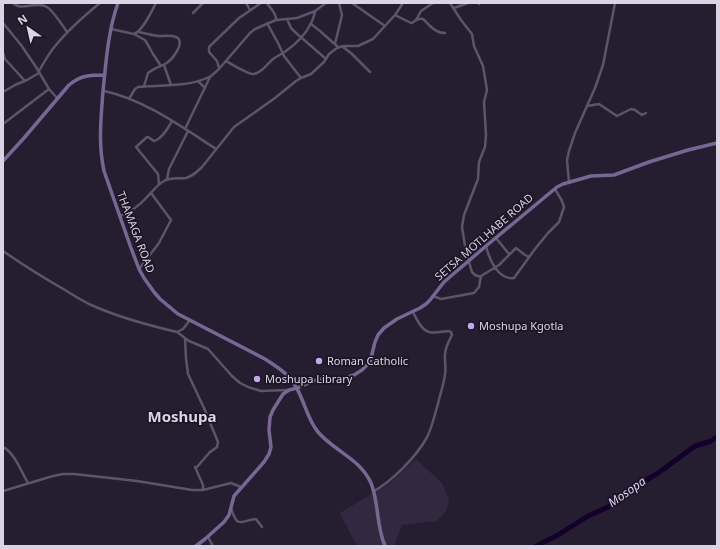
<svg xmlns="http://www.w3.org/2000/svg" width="720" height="549" font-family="'Noto Sans',sans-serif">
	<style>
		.built { fill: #322940 }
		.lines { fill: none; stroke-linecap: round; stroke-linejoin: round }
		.river { stroke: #14002a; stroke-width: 5 }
		.street { stroke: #5c5469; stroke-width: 2.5 }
		.secondary { stroke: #786693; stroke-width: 3.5 }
		.poi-dot { fill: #c4a7f1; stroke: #1c1526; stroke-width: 1.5 }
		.labels { text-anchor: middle; stroke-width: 3.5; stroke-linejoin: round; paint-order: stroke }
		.street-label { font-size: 11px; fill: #dad5e2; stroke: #1c1526 }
		.poi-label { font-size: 11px; fill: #dad5e2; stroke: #1c1526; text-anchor: start }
		.water-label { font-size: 12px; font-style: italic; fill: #dfd0f9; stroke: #1c1526 }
		.district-label { font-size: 15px; font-weight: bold; fill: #dad5e2; stroke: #1c1526 }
	</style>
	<rect width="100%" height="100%" fill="#251e30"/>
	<path class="built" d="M416 459 442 483 449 499 448 506 446 511 437 521 402 525 394 546H357L340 513 390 483Z"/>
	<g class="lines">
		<path class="river" d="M536 546 558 535 588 516 617 503 633 488 658 473 695 446 711 441 717 437"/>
		<path class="street" d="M13 3C22 12 37 0 47 7 52 10 63 26 67 32
			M246 3 250 10
			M267 3C270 8 277 14 276 20
			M352 3 385 26
			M450 3 461 20 472 34 474 46 483 66 487 90 484 102 486 135 485 147 479 162 478 179 464 215 462 227 466 252 472 272 475 275 481 277
			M479 3V4
			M454 8 468 3
			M193 13 203 3
			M395 15 411 23H412L416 20 421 11 433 3
			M287 19 291 28 295 32 326 59
			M417 20C424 16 425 22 430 26 434 30 440 33 445 33
			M3 23 21 45 36 67 49 89 57 98
			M267 23 278 43 284 56 301 78
			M311 24 320 31 338 47
			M111 29 134 34C143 31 151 12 156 3
			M138 32C146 33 153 36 160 36 165 36 171 35 176 37 187 42 171 61 165 64 159 67 153 69 148 73L144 86
			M134 34 145 40 148 45 153 54 161 66
			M335 44 342 15 339 3
			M343 47 352 54 370 72
			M3 53 5 59 25 81
			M226 61C231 64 249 75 254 74 262 73 267 64 273 59 277 56 282 54 286 51 296 44 306 34 311 23 313 20 314 15 315 12
			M164 65 171 85
			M219 68 217 61 209 52V47L239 18 261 3
			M39 71C44 62 49 53 56 45 69 29 84 16 100 3
			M198 81 205 88
			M104 91C143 99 182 127 216 149
			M3 92 15 85 27 80 39 73
			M129 99 135 89 138 87C160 85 189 87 209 77
			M587 106 599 104 617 116 631 109 635 110 642 115 646 113
			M3 124 49 89
			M185 129 210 77 219 69 250 33 255 29 276 20 297 18 315 11 326 3
			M167 179 169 169 188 131
			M569 182 567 160 569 151 575 133 595 88 603 65 615 3
			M159 184 158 174 136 147 147 137H148L154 141C162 139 168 128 172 121
			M120 216C131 212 140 205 148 196 153 191 158 184 164 181 171 177 179 179 186 178 193 176 197 172 202 167L234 127 275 98 296 81 301 78 311 74 324 62 329 54 337 48 343 46H358L373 39 395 15 403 3
			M496 238 509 254
			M486 246C489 259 498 280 514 278L535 249 548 233 559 222 564 207 562 201 555 189
			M3 251C23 265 44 278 65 290 73 295 81 300 89 304 117 317 147 325 177 332L183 329 190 320
			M139 269 159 243 171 220 151 193
			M433 296 441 299 474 293 479 287 481 276 499 265 516 248 525 255 529 257
			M177 332 189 341 208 349 232 376 240 383 248 387 261 391 287 390
			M185 338 186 358 188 374 204 408 218 442 217 447 210 452 203 460 197 467H195L203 485V490
			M3 447C14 452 22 473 28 483
			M3 491 53 476 63 474H74L137 481 192 490H203L231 483 241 487
			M374 491C392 481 415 458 426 439 432 429 434 416 438 404 440 394 444 384 445 374 446 369 445 364 445 359 444 350 448 343 452 335L451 332 449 331C443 331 435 334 429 332 421 330 416 318 413 312
			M231 508C238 529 239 521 256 519L262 527
			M208 537 213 546"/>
		<path class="secondary" d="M118 3C108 31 106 62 103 91 101 119 98 143 104 171L131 248 139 269 144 278 154 292 160 299 178 314 265 359C277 367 289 374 296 387 305 402 307 419 318 432 329 445 345 453 358 465 363 470 368 476 371 483 379 503 376 525 385 546
			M3 161 24 138 69 85C81 75 90 75 105 75
			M196 546 205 539 224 522 229 515 234 496 264 462 269 454 271 447 269 430 270 417 273 410 283 394 289 390 297 388 316 380 322 379 339 380 354 375 362 370 370 362 375 342 378 335 384 328 397 319 420 308 426 304 430 300 444 282 486 246 557 187 563 184 591 176 614 175 649 162 688 150 717 143"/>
	</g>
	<g class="poi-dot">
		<circle cx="471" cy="326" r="4"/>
		<circle cx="319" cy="361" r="4"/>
		<circle cx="257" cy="379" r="4"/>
	</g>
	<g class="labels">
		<g class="street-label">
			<text transform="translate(136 232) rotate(69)" y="4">THAMAGA ROAD</text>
			<text transform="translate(484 237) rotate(-41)" y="4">SETSA MOTLHABE ROAD</text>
		</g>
		<g class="poi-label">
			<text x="479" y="330">Moshupa Kgotla</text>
			<text x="327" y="365">Roman Catholic</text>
			<text x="265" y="383">Moshupa Library</text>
		</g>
		<g class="water-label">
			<text transform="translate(627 492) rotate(-35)" y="4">Mosopa</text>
		</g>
		<g class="district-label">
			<text x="182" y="422">Moshupa</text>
		</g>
	</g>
	<rect width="720" height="549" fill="none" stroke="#dad5e2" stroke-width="8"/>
	<g transform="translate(28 28) rotate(326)" stroke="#1c1526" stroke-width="3" paint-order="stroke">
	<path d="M0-3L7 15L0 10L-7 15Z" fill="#dad5e2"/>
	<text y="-6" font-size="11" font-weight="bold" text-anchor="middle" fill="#dad5e2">N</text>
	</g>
</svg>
